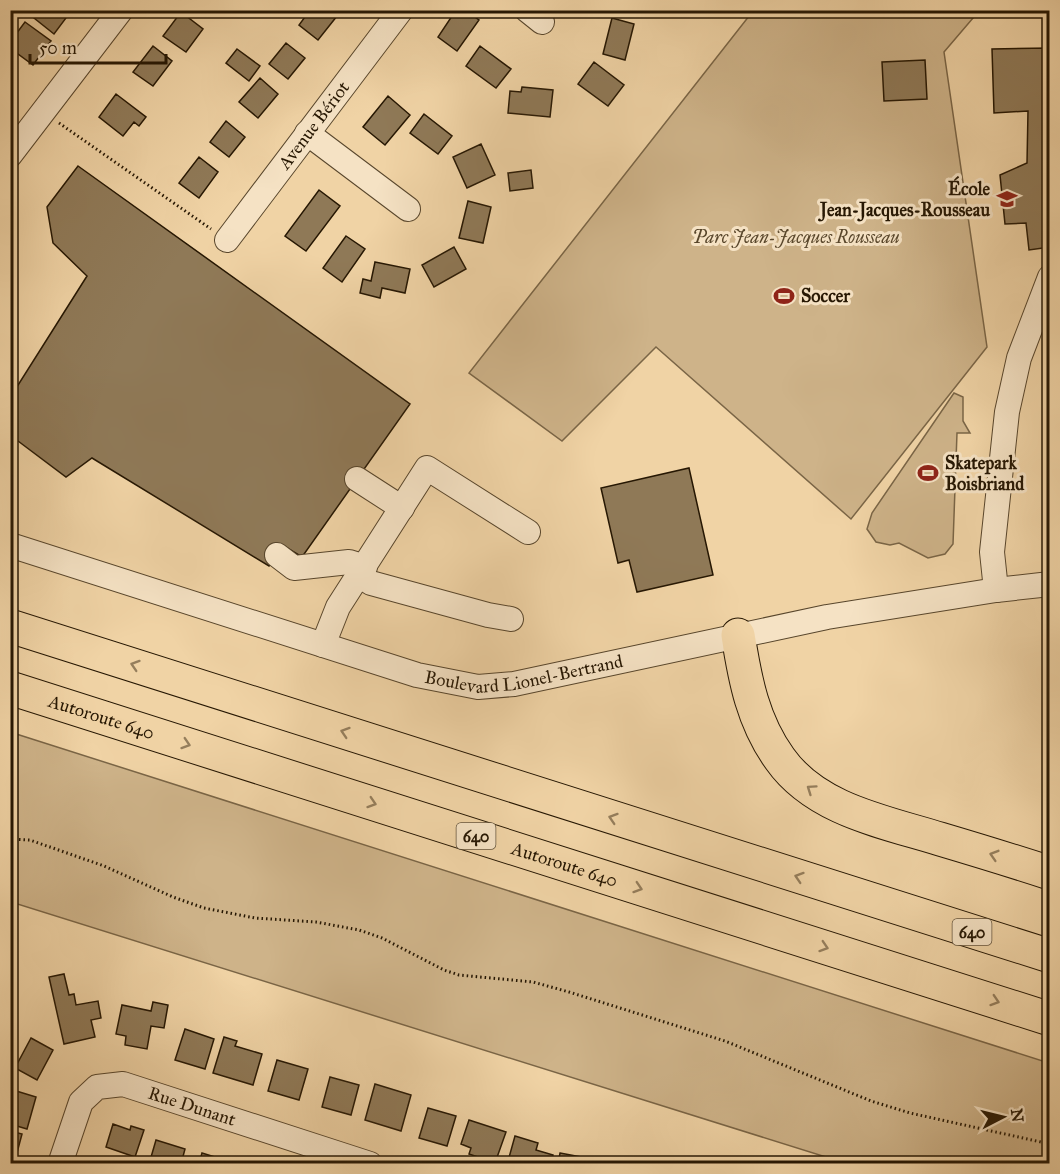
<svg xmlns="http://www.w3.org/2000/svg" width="1060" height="1174" font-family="'IM FELL Great Primer',serif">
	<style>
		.green { fill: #ceb389; stroke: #7a6546; stroke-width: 1.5 }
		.building { fill: #8f7957; stroke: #261703; stroke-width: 1.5 }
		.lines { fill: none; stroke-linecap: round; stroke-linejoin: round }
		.minor-casing { stroke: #58462c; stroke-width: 26 }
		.highway-casing { stroke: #261703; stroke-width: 35 }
		.path { stroke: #261703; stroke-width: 3; stroke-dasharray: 1.5 3; stroke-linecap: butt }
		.minor { stroke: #f5e2c4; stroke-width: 24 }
		.highway { stroke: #f0d3a5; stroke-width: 33 }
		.oneway { stroke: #957e5c }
		.labels { text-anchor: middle; stroke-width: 6; stroke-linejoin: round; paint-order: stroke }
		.shield { fill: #f5e2c4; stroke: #64543d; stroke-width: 1.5 }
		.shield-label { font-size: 16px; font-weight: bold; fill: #261703 }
		.street-label { font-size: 18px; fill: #261703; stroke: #f5e2c4 }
		.poi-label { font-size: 18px; font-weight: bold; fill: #261703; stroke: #f5e2c4; text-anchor: start }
		.park-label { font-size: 18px; font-style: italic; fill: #58462b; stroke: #f5e2c4 }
	</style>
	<rect width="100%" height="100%" fill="#f0d3a5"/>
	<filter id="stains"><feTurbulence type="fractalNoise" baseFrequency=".00333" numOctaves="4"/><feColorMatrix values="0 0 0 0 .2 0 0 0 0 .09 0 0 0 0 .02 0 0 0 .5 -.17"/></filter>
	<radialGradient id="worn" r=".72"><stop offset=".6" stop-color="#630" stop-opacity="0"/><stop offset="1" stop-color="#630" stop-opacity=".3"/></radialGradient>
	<path class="green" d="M753 11H979L944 52 987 347 851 519 656 347 562 441 469 373Z
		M954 393 963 397V421L970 433H957L953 544 945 554 928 558 899 543 890 545 876 542 867 529 872 513Z
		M10 732 1049 1063V1163H845L11 902Z"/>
	<path class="building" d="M31 10H64L69 14 54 34 29 14Z
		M310 10H330L337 16 318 40 299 25Z
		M456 10H465L479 20 457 51 438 37Z
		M181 12 203 29 186 52 163 36Z
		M612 18 634 24 625 60 603 54Z
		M25 22 51 41 33 65 10 48V42Z
		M286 43 305 58 288 79 269 64Z
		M153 46 172 61 153 86 133 72Z
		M480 46 511 69 496 88 466 66Z
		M1050 48V247L1029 250 1026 223 1005 224 1000 175 1027 163 1028 111 994 113 992 49Z
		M237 49 260 66 249 81 226 63Z
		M925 60 927 99 884 101 882 62Z
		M594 62 624 85 608 106 578 84Z
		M260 78 278 94 258 118 239 102Z
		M522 87 553 90 550 117 508 113 510 91 521 92Z
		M116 94 146 117 139 126 134 122 123 136 99 117Z
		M388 96 410 115 385 145 363 127Z
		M424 114 452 136 438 154 410 133Z
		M226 121 245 137 229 157 210 142Z
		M481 144 495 175 467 188 453 157Z
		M199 157 218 172 199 198 179 183Z
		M78 166 410 404 302 557 284 546 269 566 92 458 66 477 10 435 13 393 87 276 53 243 47 207Z
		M531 170 533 188 510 191 508 173Z
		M319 190 340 206 306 251 285 236Z
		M468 201 491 207 483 243 459 238Z
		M346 236 365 249 342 282 323 268Z
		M454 247 466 269 434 287 422 265Z
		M375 262 410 269 405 293 382 288 380 298 360 293 363 279 371 281Z
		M689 468 713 575 637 592 629 560 618 563 601 488Z
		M64 974 69 995 74 994 76 1005 98 1001 101 1018 91 1020 95 1037 64 1044 49 977Z
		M153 1002 168 1005 164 1028 151 1026 147 1049 125 1045 126 1036 116 1034 122 1005 151 1011Z
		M185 1029 214 1039 205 1069 175 1060Z
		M224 1037 237 1041 235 1046 262 1054 253 1085 213 1073Z
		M31 1038 53 1050 37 1080 15 1068Z
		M277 1060 308 1069 299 1100 268 1091Z
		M330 1077 359 1085 351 1115 322 1107Z
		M375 1084 411 1095 401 1131 365 1120Z
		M13 1090 36 1097 27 1129 10 1124V1099Z
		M428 1108 456 1116 447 1146 419 1138Z
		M469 1120 506 1132 495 1163 469 1154 471 1148 461 1144Z
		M113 1124 130 1130 131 1126 144 1130 135 1157 106 1147Z
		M10 1131 22 1134 14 1164H10Z
		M515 1136 538 1143 536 1150 553 1155 550 1164H518L508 1161Z
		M156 1140 185 1149 181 1164H149Z
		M202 1153 231 1162V1164H199Z
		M560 1153 587 1158 586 1164H558Z"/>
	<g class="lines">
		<g class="minor-casing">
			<g id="minor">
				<path d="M527 10 542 22"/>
				<path d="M307 133 408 209"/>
				<path d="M10 155 121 10"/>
				<path id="s1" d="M227 240 401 10"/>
				<path d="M357 479 402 508"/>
				<path id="s2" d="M10 545 417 675 478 687 514 684 827 617 996 590 1050 584"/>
				<path d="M277 555 294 568 349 562 365 567"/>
				<path d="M359 575 371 583 488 615 511 619"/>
				<path d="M996 590 992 552 1007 412 1019 358 1050 277"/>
				<path d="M323 645 338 607 427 468 528 532"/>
				<path id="s3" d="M60 1164 81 1102 97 1087 123 1084 370 1164"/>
			</g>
		</g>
		<g class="highway-casing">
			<g id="highway">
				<path d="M10 626 1050 956"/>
				<path d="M738 635C745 680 753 722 780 759 816 810 885 822 940 839 977 850 1013 861 1050 873"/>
				<path id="s4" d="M10 688 1050 1019"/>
			</g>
		</g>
		<path class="path" d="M59 123 211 229
			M10 839 30 840 104 866 173 897 204 908 255 918 316 922 359 930 382 938 444 970 459 975 533 982 569 992 725 1041 871 1101 910 1113 1050 1144"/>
		<use href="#minor" class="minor"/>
		<use href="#highway" class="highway"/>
	</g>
	<defs><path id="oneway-chevron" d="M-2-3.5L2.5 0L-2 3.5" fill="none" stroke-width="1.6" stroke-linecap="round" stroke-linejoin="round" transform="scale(1.5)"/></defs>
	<g class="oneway">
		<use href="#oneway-chevron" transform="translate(135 665) rotate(-162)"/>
		<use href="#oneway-chevron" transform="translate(345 732) rotate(-162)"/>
		<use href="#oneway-chevron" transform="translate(186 744) rotate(18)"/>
		<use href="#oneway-chevron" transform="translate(811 789) rotate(-145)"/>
		<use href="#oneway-chevron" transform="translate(372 803) rotate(18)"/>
		<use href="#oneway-chevron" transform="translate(613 818) rotate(-162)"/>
		<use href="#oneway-chevron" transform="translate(994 855) rotate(-163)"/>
		<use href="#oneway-chevron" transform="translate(799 877) rotate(-162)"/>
		<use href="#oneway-chevron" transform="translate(638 888) rotate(18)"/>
		<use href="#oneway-chevron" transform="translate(824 947) rotate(18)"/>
		<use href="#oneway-chevron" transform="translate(995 1001) rotate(18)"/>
	</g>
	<defs>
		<g id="school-bare" transform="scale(1.62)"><path d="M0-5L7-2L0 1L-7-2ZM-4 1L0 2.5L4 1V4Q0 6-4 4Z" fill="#8f2418" stroke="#f5e2c4" stroke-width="2.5" paint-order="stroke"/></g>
		<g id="stadium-bare" transform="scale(1.62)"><path d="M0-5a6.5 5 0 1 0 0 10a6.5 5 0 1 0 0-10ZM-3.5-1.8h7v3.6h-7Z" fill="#8f2418" stroke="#f5e2c4" stroke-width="2.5" paint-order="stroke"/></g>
	</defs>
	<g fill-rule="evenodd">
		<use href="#school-bare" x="1007" y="199"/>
		<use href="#stadium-bare" x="784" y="296"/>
		<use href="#stadium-bare" x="928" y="473"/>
	</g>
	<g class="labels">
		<g class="shield">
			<rect x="456.5" y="823" width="39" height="26" rx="4.5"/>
			<rect x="952.5" y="919" width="39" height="26" rx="4.5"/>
		</g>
		<g class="shield-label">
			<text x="476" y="842">640</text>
			<text x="972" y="938">640</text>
		</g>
		<g class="street-label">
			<text dy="6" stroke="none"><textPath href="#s1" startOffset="144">Avenue Bériot</textPath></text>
			<text dy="6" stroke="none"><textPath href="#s2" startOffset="536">Boulevard Lionel-Bertrand</textPath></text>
			<text dy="6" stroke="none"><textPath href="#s4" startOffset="96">Autoroute 640</textPath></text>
			<text dy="6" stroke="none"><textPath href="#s4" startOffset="582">Autoroute 640</textPath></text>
			<text dy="6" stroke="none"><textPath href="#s3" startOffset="186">Rue Dunant</textPath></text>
		</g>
		<g class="poi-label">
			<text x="990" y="195" text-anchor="end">École<tspan x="990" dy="21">Jean-Jacques-Rousseau</tspan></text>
			<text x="801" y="302">Soccer</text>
			<text x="945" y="469">Skatepark<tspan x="945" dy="21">Boisbriand</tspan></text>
		</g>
		<g class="park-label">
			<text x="796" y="243">Parc Jean-Jacques Rousseau</text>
		</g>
	</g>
	<rect width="1060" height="1174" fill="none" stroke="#f0d3a5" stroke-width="36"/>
	<rect x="12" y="12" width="1036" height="1150" fill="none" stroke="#261703" stroke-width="3"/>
	<rect x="18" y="18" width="1024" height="1138" fill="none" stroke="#261703" stroke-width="1.5"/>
	<g transform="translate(1003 1117) rotate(83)" stroke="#f5e2c4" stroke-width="4.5" paint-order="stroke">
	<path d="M0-4.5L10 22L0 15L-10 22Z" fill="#261703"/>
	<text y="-9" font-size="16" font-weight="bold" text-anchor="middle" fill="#261703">N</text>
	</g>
	<path d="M30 54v9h136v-9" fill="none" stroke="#261703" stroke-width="3"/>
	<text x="39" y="54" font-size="18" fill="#261703" stroke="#f5e2c4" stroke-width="4.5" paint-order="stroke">50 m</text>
	<rect width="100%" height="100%" filter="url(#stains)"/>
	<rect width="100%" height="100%" fill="url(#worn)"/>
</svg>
